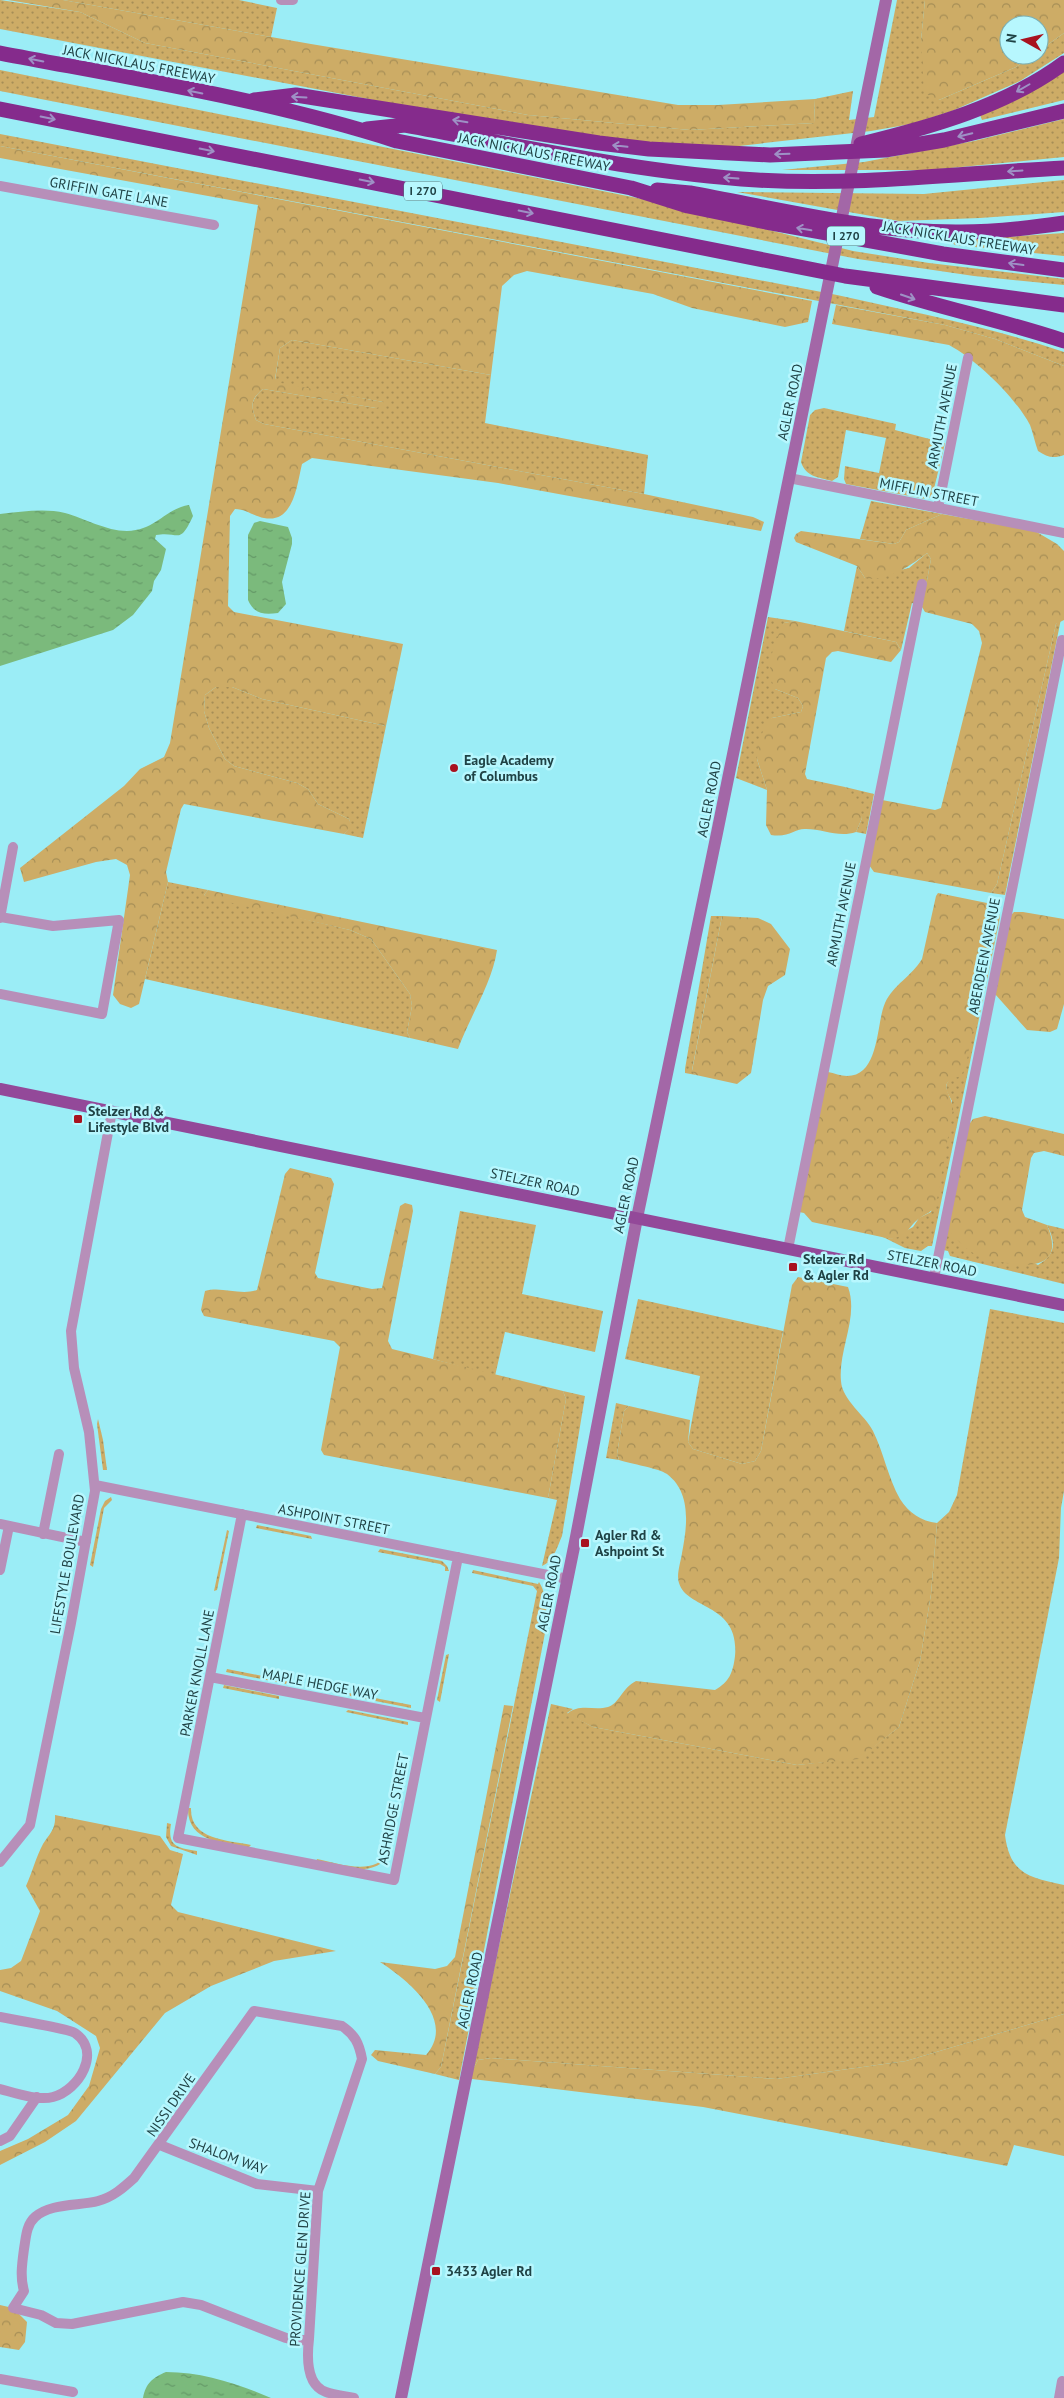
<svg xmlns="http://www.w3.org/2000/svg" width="1064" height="2398" font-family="'PT Sans',sans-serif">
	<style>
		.grass { fill: url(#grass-dots) }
		.forest { fill: url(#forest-crowns) }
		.water { fill: url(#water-ripples) }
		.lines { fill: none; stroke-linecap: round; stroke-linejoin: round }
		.minor { stroke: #b78fb9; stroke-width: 10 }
		.secondary { stroke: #a367a7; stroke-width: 12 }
		.primary { stroke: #934999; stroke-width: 12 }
		.motorway { stroke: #852b8c; stroke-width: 15 }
		.oneway { stroke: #9e91c5 }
		.poi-dot { fill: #a8121f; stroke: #b7f7fe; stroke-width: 2 }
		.labels { text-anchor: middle; stroke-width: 5; stroke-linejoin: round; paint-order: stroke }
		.shield { fill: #b7f7fe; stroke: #4d787c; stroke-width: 1 }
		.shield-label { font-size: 12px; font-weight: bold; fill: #1f4245 }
		.street-label { font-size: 14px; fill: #1f4245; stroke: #b7f7fe }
		.poi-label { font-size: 14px; font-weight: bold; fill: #1f4245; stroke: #b7f7fe; text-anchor: start }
	</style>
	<defs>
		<pattern id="grass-dots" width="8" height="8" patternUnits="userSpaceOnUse" patternTransform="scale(1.25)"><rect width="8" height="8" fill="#cdac66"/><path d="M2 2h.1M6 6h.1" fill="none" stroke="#a68e56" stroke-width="1.8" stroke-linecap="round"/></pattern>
		<pattern id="forest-crowns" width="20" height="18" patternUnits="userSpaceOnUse" patternTransform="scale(1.25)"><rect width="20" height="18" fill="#cdac66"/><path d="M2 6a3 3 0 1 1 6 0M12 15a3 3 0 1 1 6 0" fill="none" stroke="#a68e56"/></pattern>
		<pattern id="water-ripples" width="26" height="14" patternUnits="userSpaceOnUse" patternTransform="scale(1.25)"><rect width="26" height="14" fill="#7bba7c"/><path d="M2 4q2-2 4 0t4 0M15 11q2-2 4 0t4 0" fill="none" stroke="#649967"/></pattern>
	</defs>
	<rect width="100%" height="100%" fill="#9bedf6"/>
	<path class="grass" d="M0 0 80 12 145 43 528 115 690 130 814 123 815 99 853 91 849 120 874 117 897 0H925L921 40 939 100 1016 67 1033 55H1039V51L1064 33V53L1020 81 952 111 911 124 871 131 730 147 647 145 442 113 0 29Z
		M63 0H239L277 8 271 37Z
		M0 70 652 201 853 251 929 263 1064 279V285L974 276 858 259 0 91Z
		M1064 70V100L982 120 980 115Z
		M1064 119V157L930 170H782L864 162 974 141Z
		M0 134 837 295C913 312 990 327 1064 352V366L995 339 945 325 0 146Z
		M1064 180V212L980 218 899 221 737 192 924 194Z
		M1064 233V256L955 245 950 241Z
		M292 340 491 375 485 423 648 455 644 494 264 424 256 420C251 406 250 400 263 389L376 408 383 402 281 384 275 380 280 348Z
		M824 408 896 424 895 430 945 443 932 497 926 499 846 484 844 479 845 466 879 473 886 438 846 430 838 477 832 481C818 477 806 477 801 462L810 415 815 410Z
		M871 501 942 514 906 530 899 542 894 544 860 539Z
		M927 553 931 559 922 607 912 603 901 650 896 642 844 631 857 566 865 578 909 568Z
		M768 617 795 621 784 623 775 689 798 698 803 706 801 712 772 718 757 759 767 790 736 778Z
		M1061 619 1005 895 991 893 997 884 1056 624Z
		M216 687H232L262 699 386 726 363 838 344 834 351 827 349 819 318 804 308 789 297 783 234 766 225 759 209 728 204 711 205 695Z
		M845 787 874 794 866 834 856 832 862 818Z
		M168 882 208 890 204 895 350 930 371 939 410 994 412 1006 407 1032 410 1038 145 979Z
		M987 903 996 905 1000 917 932 1246H928L921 1251 905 1248 881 1236 891 1239 913 1227 919 1218 931 1212 952 1101C947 1092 943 1087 950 1079L992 908Z
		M711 916H722L692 1070 696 1075 685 1073V1069Z
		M460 1211 536 1225 522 1294 603 1311 595 1352 505 1332 495 1376 433 1359Z
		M947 1218 1038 1265C1056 1254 1056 1243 1047 1225L1064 1229V1284L950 1256 948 1251 943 1250Z
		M638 1299 783 1331 761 1451 755 1461 742 1464 693 1449 688 1442 700 1376 625 1359Z
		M990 1309 1064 1323V1491L1061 1508 1059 1558 1005 1835C1010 1874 1029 1878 1064 1885V2014L906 2061 776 2079 491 2058 478 2060 472 2071 551 1704 573 1709 567 1713 593 1727 797 1765 859 1758 899 1727 920 1661 931 1594 937 1523 949 1512 957 1495Z
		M563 1391 585 1396 562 1536C557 1547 554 1561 542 1566L557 1500 548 1498 566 1399Z
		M616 1403 629 1406 624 1411 617 1454 619 1460 606 1458Z
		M98 1419 103 1440 107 1470H103L97 1424Z
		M111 1497 112 1500 104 1508 93 1567 90 1565 101 1509 105 1501Z
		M257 1525 311 1536 312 1539 256 1528Z
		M227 1530 229 1531 217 1590 214 1591Z
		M380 1549 442 1561 447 1566 449 1571H445V1567L440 1564 378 1552Z
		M473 1570 538 1584 539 1582C549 1598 546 1615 545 1633L459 2080 435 2074 441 2067 537 1591 533 1586 472 1573Z
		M449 1654 440 1702 437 1700 446 1655Z
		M227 1669 288 1681 286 1684 226 1672Z
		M224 1685 279 1696V1699L223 1688Z
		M349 1693 411 1705V1708L350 1696Z
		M348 1710 408 1722V1725L346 1712Z
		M188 1808H191C190 1840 227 1840 251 1845L248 1848C224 1843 187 1842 188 1808Z
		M167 1823 171 1824C167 1847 178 1848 197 1851V1855L171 1846 166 1837Z
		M389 1851 391 1853C374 1880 342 1866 316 1862L317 1859C339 1863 375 1878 389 1851Z"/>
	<path class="forest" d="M8 0H63L311 44 678 105H718L815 99 814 123 690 130 528 115 145 43 80 12Z
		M925 0H1064V33L1039 51V25H1009V55H1033L1016 67 939 100 924 93 921 40Z
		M0 146 812 301 808 322 785 327 692 308 653 294 527 271 514 275 502 286 491 375 292 340 280 348 275 379 281 383 383 402 390 405 376 408 263 389C250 400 251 405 256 420L264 424 644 494 753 517 764 522 761 531 498 483 312 458 302 464C297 484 294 524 264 518 253 516 246 509 235 509L230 516 228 606 234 612 403 644 386 726 262 699 232 687H216L205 695 204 711 209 728 225 759 234 766 297 783 308 789 318 804 349 819 352 827 344 834 184 804 181 809 166 872 168 882 139 1004 131 1008 120 1004 113 995 130 875 127 865 116 859 96 862 24 882 20 868 124 786 140 769 164 757 170 743 258 205 0 158Z
		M836 305 945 325 995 339 1064 366V455C1053 459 1047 457 1038 451 1035 443 1033 433 1030 425 1015 397 977 360 949 345L832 324Z
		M942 514 1035 531 1057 544 1064 551V620L1056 624 997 884 991 893 874 872 869 865 882 800 935 810 941 808 982 643 979 631 972 624 925 612 922 607 931 559 927 553C910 566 887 582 865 578L857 566 796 542 794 538 796 534 801 531 894 544 899 542 906 530Z
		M795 621 896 642 901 650 891 662 838 651 832 652 826 658 805 774 807 779 845 787 859 804 862 818 856 832C839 838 823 829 806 829 795 828 790 838 771 835L766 825 767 790 757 759 758 743 767 722 772 718 801 712 803 706 798 698 775 689C764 667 774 643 784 623Z
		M208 890 497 950C492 984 470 1016 458 1049L410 1038 407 1032 412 1006 410 994 371 939 350 930 210 898 204 895Z
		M938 893 987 903 992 908 994 916 966 1065 961 1076C935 1083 951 1091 953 1109L936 1205C931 1213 927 1213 920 1218 908 1226 910 1235 891 1239L812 1222 804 1213 799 1212 828 1072C834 1073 841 1076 847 1076 880 1076 876 1023 885 1003 893 985 912 976 922 959L936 896Z
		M1014 912H1023L1064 919V1004L1057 1029 1050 1032 1027 1030 995 994 1009 917Z
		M722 916 758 918 771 924 790 949 785 975 768 986 763 1000 751 1073 737 1084 696 1075 692 1071Z
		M985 1116 1064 1134V1156L1044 1151 1034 1153 1031 1158 1022 1210 1025 1217 1047 1225C1064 1264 1036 1268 1006 1263 999 1261 990 1261 983 1258 968 1252 959 1242 948 1230L967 1127 973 1119Z
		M290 1168 331 1178 334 1184 315 1273 318 1278 372 1289 382 1288 400 1206 405 1203 412 1205 413 1211 388 1341 392 1349 563 1391 566 1399 548 1498 324 1455 321 1450 340 1347 334 1341 204 1316 201 1310 205 1291C222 1286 240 1296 257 1290L285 1174Z
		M798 1277 848 1287C859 1317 838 1350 841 1381 842 1400 865 1415 873 1431 884 1453 888 1478 900 1499 909 1513 921 1521 937 1523L931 1594 920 1661 899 1727 859 1759 797 1765 593 1727 567 1714C579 1703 594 1711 608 1707 619 1704 622 1688 636 1681L715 1690C729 1682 733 1673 735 1656 740 1603 687 1610 679 1583 676 1575 681 1561 682 1553 687 1527 692 1493 667 1474 658 1468 631 1464 619 1460L617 1454 624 1411 629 1406 690 1420 688 1442 693 1449 742 1464 755 1461 761 1451 792 1285Z
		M504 1705 513 1706 441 2067 435 2074 378 2061 371 2055 375 2050 426 2055C457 2020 408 1980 380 1962L435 1969 447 1966 455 1957Z
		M55 1815 160 1836 170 1850 183 1854 171 1905 178 1912 336 1951 274 1961 211 1986 165 2013 76 2121 45 2142 0 2165V2151L28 2139 68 2115 89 2086 100 2048 96 2036 57 2011 0 1991V1970L11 1968 21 1961 40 1911 26 1886C32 1873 36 1857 43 1844 50 1833 56 1829 55 1815Z
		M1064 2014V2156L1014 2145 1007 2166 703 2107 472 2079V2071L478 2060 491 2058 776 2079 906 2061Z
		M0 2305 13 2308 27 2322 25 2342 19 2350 0 2347Z"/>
	<path class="water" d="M189 505 193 516C179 546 180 531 156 535L155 539 166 549 161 570 154 581 152 591 133 615 113 630 0 666V514C21 512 44 508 65 513 84 518 106 531 127 531 157 530 164 509 189 505Z
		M260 521 288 527 292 538V544L282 582 286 604 278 613C264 615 254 614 248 600V535L254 523Z
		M166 2372C203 2372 238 2384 271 2398H143C146 2383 152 2378 166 2372Z"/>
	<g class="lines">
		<path class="minor" d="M281 0H293
			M0 186 214 225
			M789 478 1064 533
			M938 508 968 358
			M0 918 13 847
			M0 994 102 1014 119 920 53 926 0 917
			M788 1249 922 584
			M934 1278 1062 640
			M95 1485 568 1579
			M242 1514 178 1838 394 1880 458 1557
			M0 1524 86 1542
			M43 1534 59 1454
			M0 1570 9 1526
			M210 1677 425 1718
			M0 1862 30 1825 71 1623 95 1491 89 1432 74 1368 71 1331 112 1111
			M0 2017C14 2020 66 2028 75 2033 102 2052 79 2090 53 2097 38 2101 15 2093 0 2089
			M0 2141 10 2136 37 2097
			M160 2145 257 2184 318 2191
			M309 2339 297 2341 286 2338 201 2305 183 2302 72 2324 56 2323 41 2315 13 2308 24 2291C20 2277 22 2264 24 2249 26 2238 26 2225 35 2217 50 2203 80 2206 98 2201 113 2197 123 2188 134 2178L254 2011 342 2026C355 2035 359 2043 362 2059L318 2191 309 2339C307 2356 306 2385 326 2392 335 2395 345 2396 354 2398
			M0 2379 73 2392
			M1059 2398 1062 2381"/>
		<path class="secondary" d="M401 2398 575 1542 637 1218 717 833 886 0"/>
		<path class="primary" d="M0 1089 1064 1305"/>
		<path class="motorway" d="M0 53C131 78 270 100 397 141L631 188 688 206 766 222 943 254 1064 270
			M254 100 296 95 599 143 649 149 770 155 885 150 944 140 1064 111
			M0 109 845 276 1064 305
			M367 129 405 125C521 146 640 173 757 180 860 186 962 173 1064 168
			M861 144C931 127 1006 106 1064 63
			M657 190 690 193C778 209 872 233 961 232 996 232 1030 228 1064 223
			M877 287C939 308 1002 320 1064 341"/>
	</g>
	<defs><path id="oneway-shaft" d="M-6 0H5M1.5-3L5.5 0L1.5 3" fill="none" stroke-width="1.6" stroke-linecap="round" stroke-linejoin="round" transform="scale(1.25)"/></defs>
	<g class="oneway">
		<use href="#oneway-shaft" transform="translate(36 60) rotate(-169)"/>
		<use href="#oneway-shaft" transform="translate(1023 88) rotate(150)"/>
		<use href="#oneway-shaft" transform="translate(195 92) rotate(-168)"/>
		<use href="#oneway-shaft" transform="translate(299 97) rotate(-177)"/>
		<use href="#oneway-shaft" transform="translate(48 118) rotate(11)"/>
		<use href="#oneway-shaft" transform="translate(460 121) rotate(-171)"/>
		<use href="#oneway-shaft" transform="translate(965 135) rotate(167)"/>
		<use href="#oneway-shaft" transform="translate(620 146) rotate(-174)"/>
		<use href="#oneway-shaft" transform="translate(207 150) rotate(11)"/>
		<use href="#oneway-shaft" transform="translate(782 154) rotate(178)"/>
		<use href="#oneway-shaft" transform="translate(1015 171) rotate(176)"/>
		<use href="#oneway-shaft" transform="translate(731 178) rotate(-176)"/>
		<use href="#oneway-shaft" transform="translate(367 181) rotate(11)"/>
		<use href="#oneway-shaft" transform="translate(526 212) rotate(11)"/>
		<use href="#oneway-shaft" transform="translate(804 229) rotate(-170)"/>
		<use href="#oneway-shaft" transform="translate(1016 264) rotate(-172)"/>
		<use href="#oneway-shaft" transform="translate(908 297) rotate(19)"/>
	</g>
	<g class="poi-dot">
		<circle cx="454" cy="768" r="5"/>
		<rect x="73" y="1114" width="10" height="10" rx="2.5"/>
		<rect x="788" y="1262" width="10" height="10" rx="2.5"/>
		<rect x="580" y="1538" width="10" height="10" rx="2.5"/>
		<rect x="431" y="2266" width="10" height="10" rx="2.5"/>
	</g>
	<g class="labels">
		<g class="shield">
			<rect x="404" y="181.5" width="38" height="19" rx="4"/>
			<rect x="827" y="226.5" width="38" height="19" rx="4"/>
		</g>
		<g class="shield-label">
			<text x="423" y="195">I 270</text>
			<text x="846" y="240">I 270</text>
		</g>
		<g class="street-label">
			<text transform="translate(139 64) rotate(11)" y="5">JACK NICKLAUS FREEWAY</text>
			<text transform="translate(534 152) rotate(11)" y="5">JACK NICKLAUS FREEWAY</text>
			<text transform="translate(109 192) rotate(10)" y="5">GRIFFIN GATE LANE</text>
			<text transform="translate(959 238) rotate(9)" y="5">JACK NICKLAUS FREEWAY</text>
			<text transform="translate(790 402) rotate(-78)" y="5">AGLER ROAD</text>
			<text transform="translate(942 416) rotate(-79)" y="5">ARMUTH AVENUE</text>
			<text transform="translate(929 492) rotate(11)" y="5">MIFFLIN STREET</text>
			<text transform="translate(709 799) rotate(-79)" y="5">AGLER ROAD</text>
			<text transform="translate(841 914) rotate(-79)" y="5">ARMUTH AVENUE</text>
			<text transform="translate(984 956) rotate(-79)" y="5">ABERDEEN AVENUE</text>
			<text transform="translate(535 1182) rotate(12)" y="5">STELZER ROAD</text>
			<text transform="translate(626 1195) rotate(-78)" y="5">AGLER ROAD</text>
			<text transform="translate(932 1263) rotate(11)" y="5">STELZER ROAD</text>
			<text transform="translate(334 1519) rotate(11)" y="5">ASHPOINT STREET</text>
			<text transform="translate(67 1564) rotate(-80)" y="5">LIFESTYLE BOULEVARD</text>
			<text transform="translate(549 1593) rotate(-79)" y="5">AGLER ROAD</text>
			<text transform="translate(197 1673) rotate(-79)" y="5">PARKER KNOLL LANE</text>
			<text transform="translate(320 1684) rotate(11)" y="5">MAPLE HEDGE WAY</text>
			<text transform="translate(393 1809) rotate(-79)" y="5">ASHRIDGE STREET</text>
			<text transform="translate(470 1990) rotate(-78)" y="5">AGLER ROAD</text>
			<text transform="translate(171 2105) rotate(-55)" y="5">NISSI DRIVE</text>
			<text transform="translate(228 2156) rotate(20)" y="5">SHALOM WAY</text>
			<text transform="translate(300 2269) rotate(-86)" y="5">PROVIDENCE GLEN DRIVE</text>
		</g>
		<g class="poi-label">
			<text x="464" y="765">Eagle Academy<tspan x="464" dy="16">of Columbus</tspan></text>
			<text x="88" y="1116">Stelzer Rd &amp;<tspan x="88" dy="16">Lifestyle Blvd</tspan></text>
			<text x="803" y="1264">Stelzer Rd<tspan x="803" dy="16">&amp; Agler Rd</tspan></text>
			<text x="595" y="1540">Agler Rd &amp;<tspan x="595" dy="16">Ashpoint St</tspan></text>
			<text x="446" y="2276">3433 Agler Rd</text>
		</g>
	</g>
	<g transform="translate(1024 40) rotate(278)"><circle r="24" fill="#b7f7fe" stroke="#7aafb4"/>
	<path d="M0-4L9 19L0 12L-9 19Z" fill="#a8121f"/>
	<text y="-8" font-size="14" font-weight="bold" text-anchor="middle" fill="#1f4245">N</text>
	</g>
</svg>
